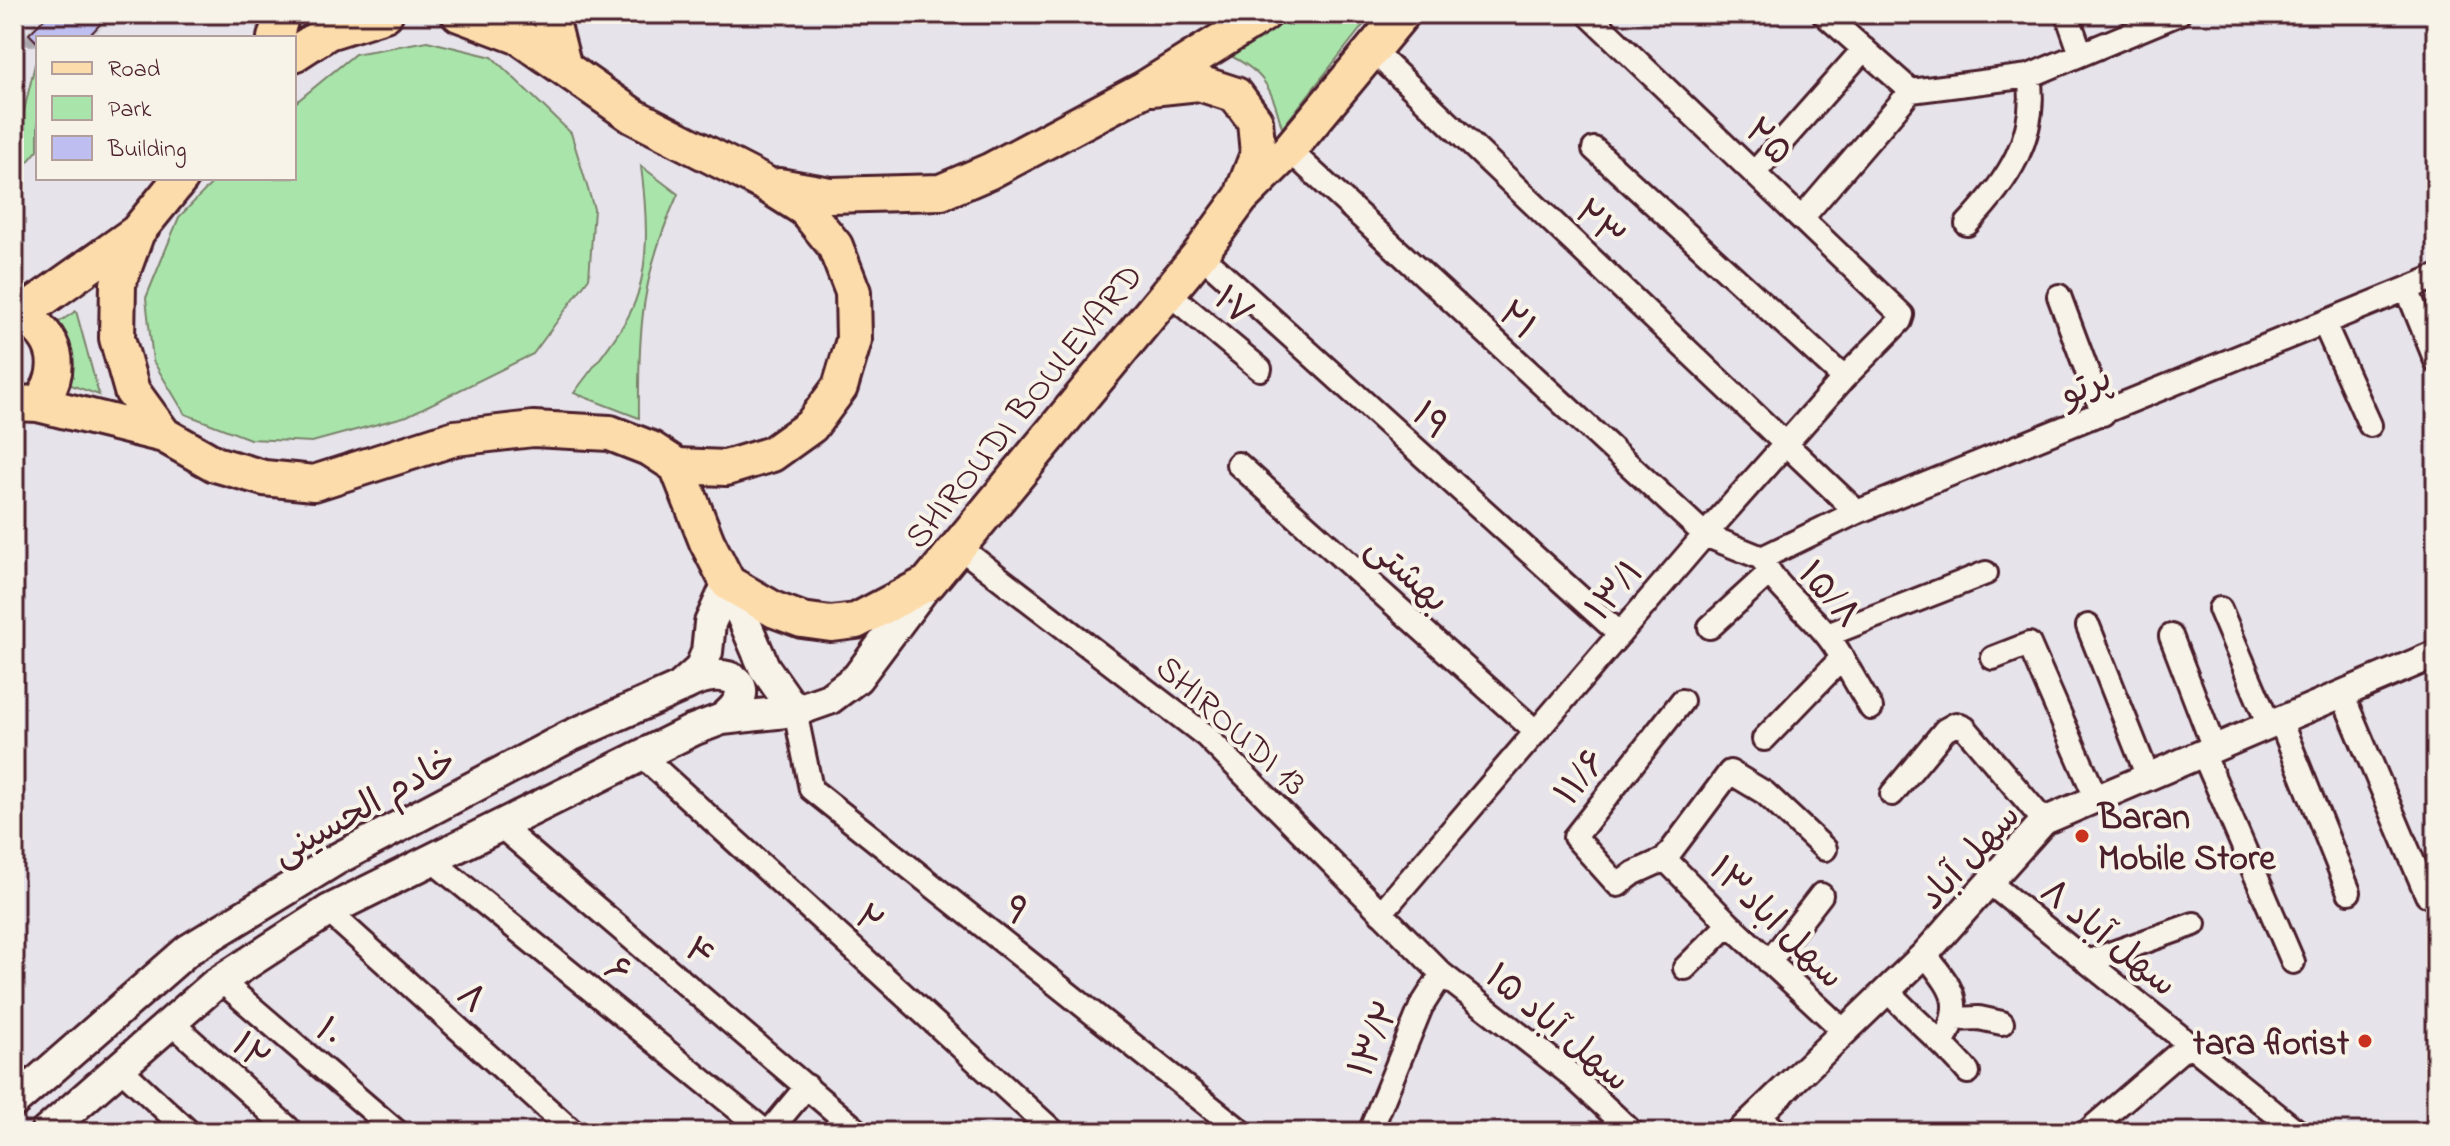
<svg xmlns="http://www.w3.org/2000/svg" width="2450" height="1146" font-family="'Indie Flower','Playpen Sans Arabic',sans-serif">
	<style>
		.green { fill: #a9e5ab; stroke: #7a826b; stroke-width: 2 }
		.building { fill: #bebef0; stroke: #4a1f2b; stroke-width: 2; filter: url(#shadow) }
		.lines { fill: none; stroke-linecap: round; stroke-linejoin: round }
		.minor-casing { stroke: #4a1f2b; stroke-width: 28 }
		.tertiary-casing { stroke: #4a1f2b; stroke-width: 32 }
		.secondary-casing { stroke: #4a1f2b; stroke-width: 36 }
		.primary-casing { stroke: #4a1f2b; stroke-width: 40 }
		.minor { stroke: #f7f3e8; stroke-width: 22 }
		.tertiary { stroke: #f7f3e8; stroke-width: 26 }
		.secondary { stroke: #f7f3e8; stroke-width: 30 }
		.primary { stroke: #fddcac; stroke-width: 34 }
		.poi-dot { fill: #c8321e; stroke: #f7f3e8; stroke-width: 3 }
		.labels { text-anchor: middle; stroke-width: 8; stroke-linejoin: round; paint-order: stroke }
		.street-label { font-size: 36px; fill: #4a1f2b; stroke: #f7f3e8 }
		.poi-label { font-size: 36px; font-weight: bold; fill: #4a1f2b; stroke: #f7f3e8; text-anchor: start }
	</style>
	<defs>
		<filter id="shadow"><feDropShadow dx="-7" dy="7" stdDeviation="2" flood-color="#0004"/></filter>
	</defs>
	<rect width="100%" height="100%" fill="#e6e3ea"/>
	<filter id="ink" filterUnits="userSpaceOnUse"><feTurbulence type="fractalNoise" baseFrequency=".0125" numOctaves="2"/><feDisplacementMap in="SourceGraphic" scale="16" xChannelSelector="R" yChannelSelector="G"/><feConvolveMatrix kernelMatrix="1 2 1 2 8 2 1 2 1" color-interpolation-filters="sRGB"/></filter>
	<g filter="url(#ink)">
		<path class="green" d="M1296 14H1372L1282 128C1270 82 1263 71 1219 50Z
			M427 41 492 57 571 133 594 209 589 278 533 354 407 416 312 442 250 439 185 414 153 361 146 298 179 217 217 178H294V104L355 54Z
			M35 64 38 68V150L19 172 14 169V153Z
			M641 166 678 194C641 276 638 330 639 418L574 393C592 368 613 344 628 317 652 273 647 214 641 166Z
			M76 311 99 395 68 384C77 361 73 342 53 326Z"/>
		<path class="building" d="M49 14H110L87 38H38V43L29 34Z"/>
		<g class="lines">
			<g class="minor-casing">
				<path id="minor" d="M1824 14 1911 91 2029 76 2178 14
					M2067 14 2081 54
					M1371 49 1857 512
					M1594 149 1844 378
					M1289 150 1705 535 1762 558
					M1755 172 1864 49
					M1802 218 1911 91
					M1967 224C2007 182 2039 136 2029 76
					M1200 254 1620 634
					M2407 289 2436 361
					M1166 291 1260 369
					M2059 296 2103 414
					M2324 323 2370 425
					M1238 464 1534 730
					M959 547 1206 736 1442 974 1570 1074 1632 1132
					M1762 558 1857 512 2436 277
					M1762 558C1778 595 1821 617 1842 658L1764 739
					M2220 609 2269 725
					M2088 626 2148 777
					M1710 627 1769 573
					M1830 634 1986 573
					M2171 636 2214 748
					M1842 658 1871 708
					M1993 658 2029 644 2097 800
					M2342 694 2427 895
					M795 711 811 789 1242 1132
					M2280 720 2349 892
					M2203 753 2293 962
					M640 754 1054 1132
					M1892 794 1945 730 1956 724 1965 728 2044 821
					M498 824 859 1132
					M429 858 766 1132
					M1665 859 1634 873 1618 885 1575 837 1682 701
					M1665 859 1729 924 1844 1031
					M1665 859 1730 772 1765 793 1825 849
					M1991 884 2298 1132
					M328 911 573 1132
					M1381 913 1696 545 1844 378 1900 321 1902 315 1590 16
					M1925 954C1952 990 1965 999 1943 1043
					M1769 962 1821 895
					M2087 962 2194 924
					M1685 968 1729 924
					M221 981 397 1132
					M1887 990C1913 1019 1943 1042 1968 1072
					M1955 1019 1979 1018 2002 1023
					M171 1022 288 1128
					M120 1068 189 1132
					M1757 1115 1778 1132
					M769 1132 807 1086
					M1370 1132 1421 1007 1442 974
					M2087 1132 2189 1044"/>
			</g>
			<g class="tertiary-casing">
				<path id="tertiary" d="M1740 1132 1925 954 2044 821 2436 654"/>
			</g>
			<g class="secondary-casing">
				<path id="secondary" d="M728 583 764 667 795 711
					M685 685C726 662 766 685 722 719
					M14 1102 188 950 337 859 570 736 679 688 700 669 707 652 710 623 728 583
					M46 1132 214 985 328 911 693 730 722 719 795 711 829 699 857 678 928 583"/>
			</g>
			<g class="primary-casing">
				<path id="primary" d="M550 14 563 64
					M275 38 282 14
					M294 54 328 32 385 14
					M1151 88 1199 83 1236 95 1255 121 1258 154 1244 190
					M181 178 137 232 118 284 117 338 132 391 164 435 215 464 264 478 314 483 455 438 533 429 610 433 651 449 677 466 726 468 772 454 811 426 840 387 854 340 853 292 835 246 805 209 764 183 633 116 520 37 459 14
					M779 186 830 195 941 192 990 171 1144 89 1264 14
					M20 316C58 334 66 372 38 404
					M14 319 137 232
					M14 403 38 404 164 435
					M677 466 707 542 728 583 775 610 802 620 831 624 856 621 928 583 1200 254 1241 198 1289 150 1402 14"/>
			</g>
			<use href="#minor" class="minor"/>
			<use href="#tertiary" class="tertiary"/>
			<use href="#secondary" class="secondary"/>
			<use href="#primary" class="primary"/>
		</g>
	</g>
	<g class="poi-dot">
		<circle cx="2082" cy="836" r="8"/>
		<circle cx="2365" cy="1041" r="8"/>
	</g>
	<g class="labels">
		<g class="street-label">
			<text transform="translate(1770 140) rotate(44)" y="13">۲۵</text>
			<text transform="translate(1601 223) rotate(44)" y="13">۲۳</text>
			<text transform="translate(1235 304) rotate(40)" y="13">۱۷</text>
			<text transform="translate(1519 319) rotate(43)" y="13">۲۱</text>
			<text transform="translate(2085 384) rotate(-22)" y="13">پرتو</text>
			<text transform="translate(1022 405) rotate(-51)" y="13">SHIROUDI BOULEVARD</text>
			<text transform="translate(1432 419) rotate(42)" y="13">۱۹</text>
			<text transform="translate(1409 572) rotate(42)" y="13">بهشتی</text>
			<text transform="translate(1613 589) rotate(-49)" y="13">۱۳/۱</text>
			<text transform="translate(1831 593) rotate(49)" y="13">۱۵/۸</text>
			<text transform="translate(1233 724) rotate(42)" y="13">SHIROUDI 13</text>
			<text transform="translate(1579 776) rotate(-51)" y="13">۱۱/۶</text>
			<text transform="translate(363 805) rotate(-29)" y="13">خادم الحسینی</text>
			<text transform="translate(1968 855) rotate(-47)" y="13">سهل آباد</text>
			<text transform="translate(1017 909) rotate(39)" y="13">۹</text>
			<text transform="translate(870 918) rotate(42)" y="13">۲</text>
			<text transform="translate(1778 921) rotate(44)" y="13">سهل اباد۱۳</text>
			<text transform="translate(2110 936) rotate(39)" y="13">سهل آباد ۸</text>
			<text transform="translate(701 951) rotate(40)" y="13">۴</text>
			<text transform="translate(619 969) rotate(39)" y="13">۶</text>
			<text transform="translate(473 996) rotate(42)" y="13">۸</text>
			<text transform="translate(1559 1026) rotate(40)" y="13">سهل آباد ۱۵</text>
			<text transform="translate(331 1031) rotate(41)" y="13">۱۰</text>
			<text transform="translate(1372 1038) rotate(-67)" y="13">۱۳/۲</text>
			<text transform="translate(252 1050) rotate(42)" y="13">۱۲</text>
		</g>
		<g class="poi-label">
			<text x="2098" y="828">Baran<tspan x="2098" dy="41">Mobile Store</tspan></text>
			<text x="2349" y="1054" text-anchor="end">tara florist</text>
		</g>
	</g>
	<rect width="2450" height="1146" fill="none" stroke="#f7f3e8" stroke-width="48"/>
	<rect x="24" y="24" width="2402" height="1098" fill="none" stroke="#4a1f2b" stroke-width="3" filter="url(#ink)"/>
	<rect x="36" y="36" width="260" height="144" fill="#f7f3e8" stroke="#b29e9c" stroke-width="2"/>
	<rect x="52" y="62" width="40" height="12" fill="#fddcac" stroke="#b29e9c" stroke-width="2"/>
	<text x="108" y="76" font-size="24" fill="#4a1f2b">Road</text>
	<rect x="52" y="96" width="40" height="24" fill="#a9e5ab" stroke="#b29e9c" stroke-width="2"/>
	<text x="108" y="116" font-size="24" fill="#4a1f2b">Park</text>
	<rect x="52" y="136" width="40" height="24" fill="#bebef0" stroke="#b29e9c" stroke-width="2"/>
	<text x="108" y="156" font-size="24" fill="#4a1f2b">Building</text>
</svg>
